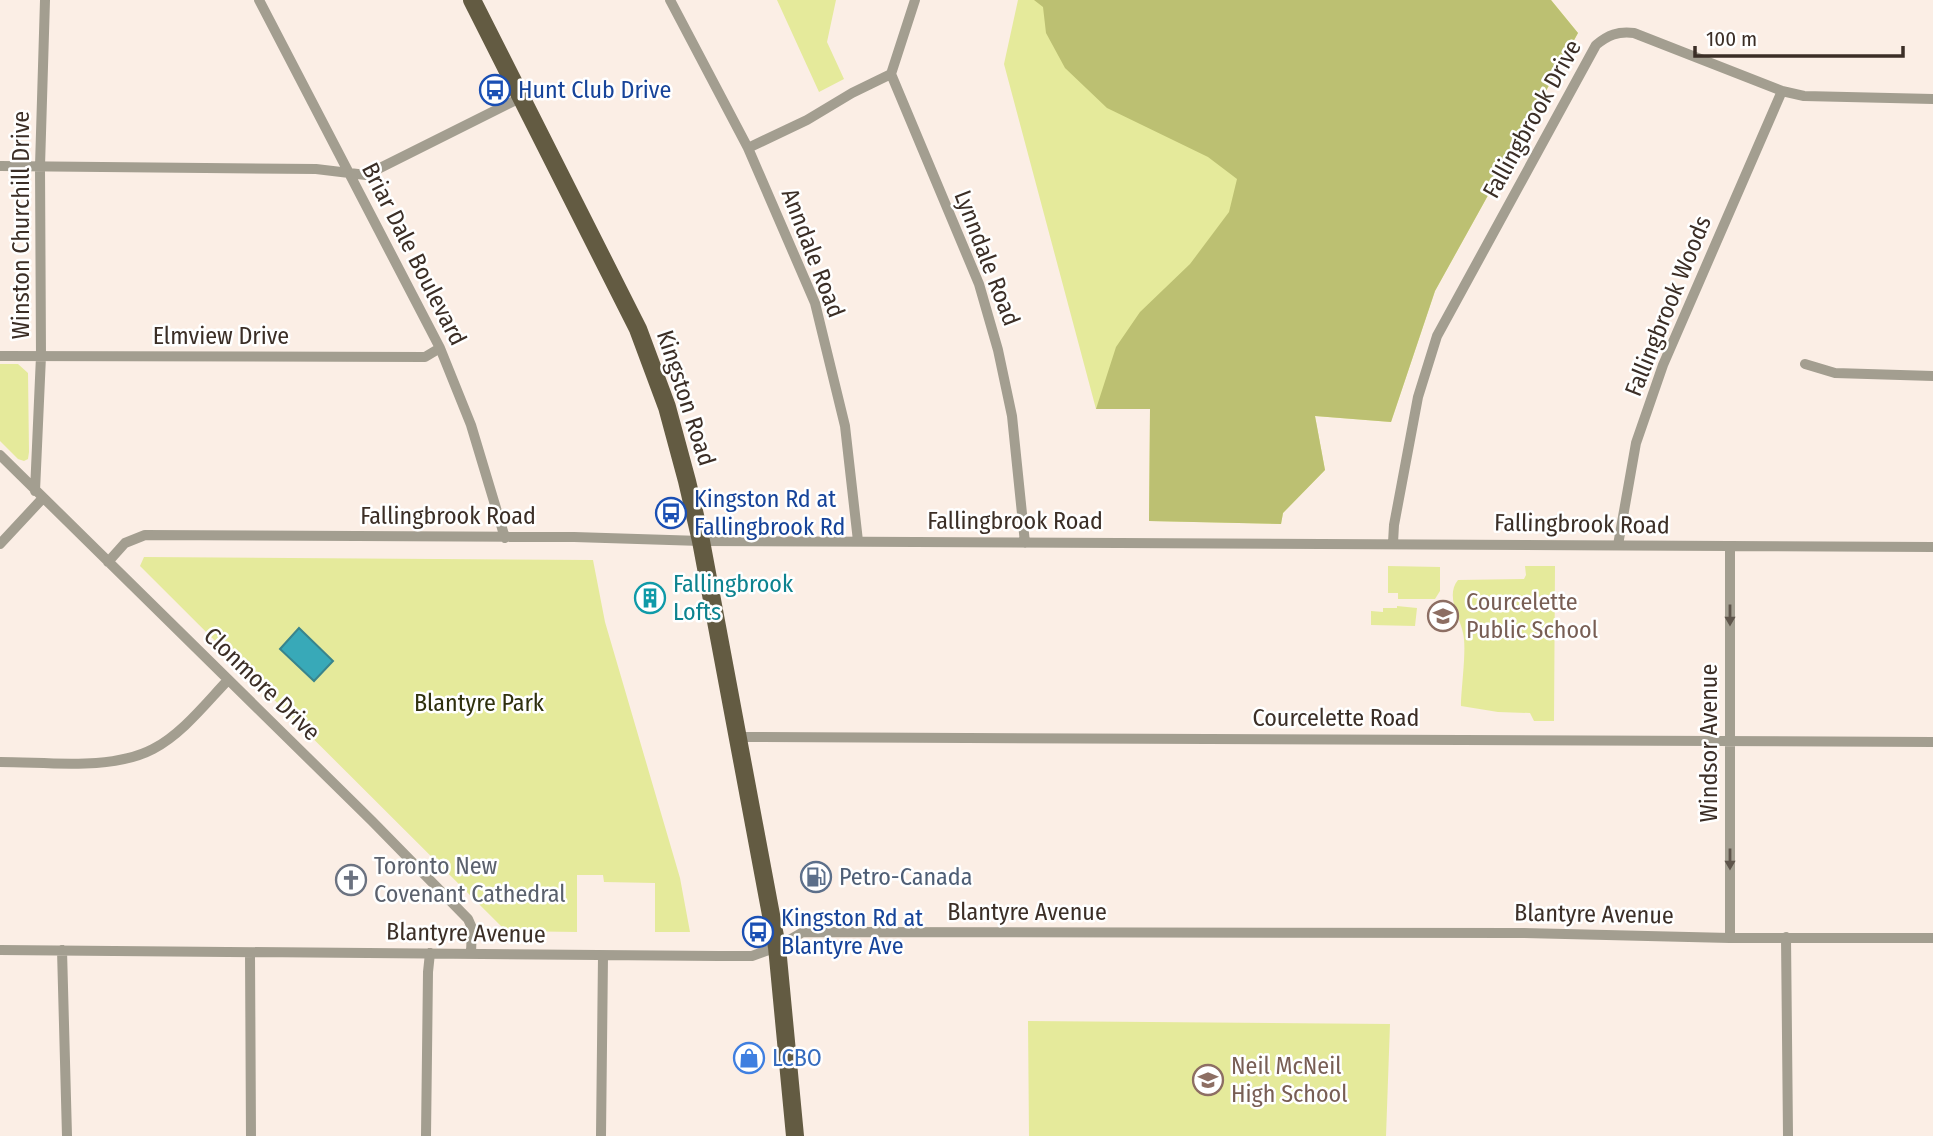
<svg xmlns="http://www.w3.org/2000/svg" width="1933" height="1136" font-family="'Fira Sans Condensed',sans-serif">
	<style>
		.green { fill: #e5ea9b }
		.forest { fill: #bcc072 }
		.water { fill: #38a9b8; stroke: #39848c; stroke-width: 2 }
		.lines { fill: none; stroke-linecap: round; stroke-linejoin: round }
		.minor { stroke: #a39e90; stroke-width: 10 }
		.primary { stroke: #635b42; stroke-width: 18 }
		.oneway { fill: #5f554b }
		.labels { text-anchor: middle; stroke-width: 5; stroke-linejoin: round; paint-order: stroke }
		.transit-label { font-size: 24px; fill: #164399; stroke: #fff; text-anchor: start }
		.street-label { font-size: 24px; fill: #3b2e26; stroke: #fff }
		.culture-label { font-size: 24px; fill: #0d838f; stroke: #fff; text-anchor: start }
		.education-label { font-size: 24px; fill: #785e54; stroke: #fff; text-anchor: start }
		.park-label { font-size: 24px; fill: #2f300d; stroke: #fff }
		.worship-label { font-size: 24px; fill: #5b616d; stroke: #fff; text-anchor: start }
		.service-label { font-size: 24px; fill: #4e5e75; stroke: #fff; text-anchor: start }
		.shop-label { font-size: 24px; fill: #366cbe; stroke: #fff; text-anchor: start }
	</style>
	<rect width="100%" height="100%" fill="#fbeee5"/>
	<path class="green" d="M777 0H836L827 42 844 79 819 92Z
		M1018 0H1551L1578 33 1435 291 1391 422 1315 416 1325 470 1283 513 1281 524 1149 521 1150 409H1096L1004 64Z
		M0 364H18L28 373 29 452 28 459 24 461 18 459 0 441Z
		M144 557 593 560 605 622 680 878 690 932H655V883L604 882 603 875H577V932L506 931 140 566Z
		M1388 566 1440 567V591L1435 599H1398V593H1388Z
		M1525 566H1555L1554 721H1534L1530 713 1498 712 1461 706C1461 689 1467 648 1463 633 1460 617 1445 596 1458 580L1524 579 1526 575Z
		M1397 606 1417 608 1415 626 1371 625V611L1383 612V608H1397Z
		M1028 1021 1390 1024 1386 1136H1029Z"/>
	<path class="forest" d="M1034 0H1551L1578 33 1435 291 1391 422 1315 416 1325 470 1283 513 1281 524 1149 521 1150 409H1096L1116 347 1140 312 1190 264 1229 212 1237 179 1208 157 1107 108 1065 68 1046 33 1043 7Z"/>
	<path class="water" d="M299 628 333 661 314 681 280 649Z"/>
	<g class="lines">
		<path class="minor" d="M259 0 440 348 471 425 505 538
			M670 0 748 148 815 303 845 426 858 541
			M915 0 891 74 979 284 998 350 1012 416 1025 543
			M748 148 807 120 852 93 891 74
			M0 166 316 169 366 175 522 97
			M0 356 425 357 440 348
			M1805 364 1835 373 1933 376
			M0 455 372 821 468 919 472 928 471 953
			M35 491 41 356 40 166 45 0
			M1393 543 1394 525 1418 397 1437 336 1596 45C1608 35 1618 31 1634 33L1782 91 1804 96 1933 99
			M0 544 42 499
			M1618 545 1636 443 1663 365 1782 91
			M108 562 125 543 145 535 574 537 701 541 1933 547
			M738 737 1933 742
			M0 762C48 762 111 771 153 749 182 734 206 703 228 680
			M1786 937 1788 1136
			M1730 938V547
			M0 950 719 956H752L777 947 803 932 1522 933 1730 938H1933
			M62 950 67 1136
			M250 953 251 1136
			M426 1136 428 972 430 953
			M601 1136 603 956"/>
		<path class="primary" d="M472 0 638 329 667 407 687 481 701 541 777 947 795 1136"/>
	</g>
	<defs><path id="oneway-solid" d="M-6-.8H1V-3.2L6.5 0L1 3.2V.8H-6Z" transform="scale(1.75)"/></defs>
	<g class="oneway">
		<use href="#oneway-solid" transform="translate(1730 615) rotate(90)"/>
		<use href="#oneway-solid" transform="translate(1730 859) rotate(90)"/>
	</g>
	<defs>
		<g id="bus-ring" transform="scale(1.575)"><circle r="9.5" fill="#fff" stroke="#1a4fb4" stroke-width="1.5"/><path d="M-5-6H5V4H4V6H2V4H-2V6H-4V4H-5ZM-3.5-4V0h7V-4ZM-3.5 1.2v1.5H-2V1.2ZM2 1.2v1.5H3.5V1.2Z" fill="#1a4fb4"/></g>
		<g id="building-ring" transform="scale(1.575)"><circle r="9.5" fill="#fff" stroke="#0f9aa8" stroke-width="1.5"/><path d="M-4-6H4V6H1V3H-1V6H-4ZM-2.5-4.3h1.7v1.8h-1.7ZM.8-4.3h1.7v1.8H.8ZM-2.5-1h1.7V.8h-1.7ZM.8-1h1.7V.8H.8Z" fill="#0f9aa8"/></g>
		<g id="school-ring" transform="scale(1.575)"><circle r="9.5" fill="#fff" stroke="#8d6e63" stroke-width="1.5"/><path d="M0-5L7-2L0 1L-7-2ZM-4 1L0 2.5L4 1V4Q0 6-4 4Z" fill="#8d6e63"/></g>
		<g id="fuel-ring" transform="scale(1.575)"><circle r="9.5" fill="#fff" stroke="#5c6f8a" stroke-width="1.5"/><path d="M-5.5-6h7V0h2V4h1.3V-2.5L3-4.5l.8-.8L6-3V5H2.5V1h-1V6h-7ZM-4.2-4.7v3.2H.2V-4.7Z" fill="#5c6f8a"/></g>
		<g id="church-ring" transform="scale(1.575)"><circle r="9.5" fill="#fff" stroke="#6b7280" stroke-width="1.5"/><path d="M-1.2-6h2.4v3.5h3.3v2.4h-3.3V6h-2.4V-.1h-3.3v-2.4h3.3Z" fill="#6b7280"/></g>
		<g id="shop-ring" transform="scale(1.575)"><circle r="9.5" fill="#fff" stroke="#3f7fe0" stroke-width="1.5"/><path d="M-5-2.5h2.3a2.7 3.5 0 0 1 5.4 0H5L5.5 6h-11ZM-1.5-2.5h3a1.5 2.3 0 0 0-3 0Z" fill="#3f7fe0"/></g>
	</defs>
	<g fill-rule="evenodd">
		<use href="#bus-ring" x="495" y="90"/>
		<use href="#bus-ring" x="671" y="513"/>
		<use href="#building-ring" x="650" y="598"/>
		<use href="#school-ring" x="1443" y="616"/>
		<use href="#fuel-ring" x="816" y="877"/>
		<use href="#church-ring" x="351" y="880"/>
		<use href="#bus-ring" x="758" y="932"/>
		<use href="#shop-ring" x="749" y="1058"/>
		<use href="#school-ring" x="1208" y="1080"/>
	</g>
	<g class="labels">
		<g class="transit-label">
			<text x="518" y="98">Hunt Club Drive</text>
			<text x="694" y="507">Kingston Rd at<tspan x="694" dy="28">Fallingbrook Rd</tspan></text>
			<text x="781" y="926">Kingston Rd at<tspan x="781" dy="28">Blantyre Ave</tspan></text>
		</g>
		<g class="street-label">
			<text transform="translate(1532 119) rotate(-61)" y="8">Fallingbrook Drive</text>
			<text transform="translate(21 225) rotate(-90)" y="8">Winston Churchill Drive</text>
			<text transform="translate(813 253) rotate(69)" y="8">Anndale Road</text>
			<text transform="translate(414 254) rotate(63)" y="8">Briar Dale Boulevard</text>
			<text transform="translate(987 258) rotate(69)" y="8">Lynndale Road</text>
			<text transform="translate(1668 306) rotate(-68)" y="8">Fallingbrook Woods</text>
			<text x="221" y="344">Elmview Drive</text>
			<text transform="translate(686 398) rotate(72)" y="8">Kingston Road</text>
			<text x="448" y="524">Fallingbrook Road</text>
			<text x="1015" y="529">Fallingbrook Road</text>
			<text transform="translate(1582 524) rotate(1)" y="8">Fallingbrook Road</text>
			<text transform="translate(262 684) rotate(44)" y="8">Clonmore Drive</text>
			<text x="1336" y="726">Courcelette Road</text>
			<text transform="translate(1709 743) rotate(-90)" y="8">Windsor Avenue</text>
			<text x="1027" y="920">Blantyre Avenue</text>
			<text transform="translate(1594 914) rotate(1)" y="8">Blantyre Avenue</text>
			<text transform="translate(466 933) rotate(1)" y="8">Blantyre Avenue</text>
		</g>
		<g class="culture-label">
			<text x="673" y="592">Fallingbrook<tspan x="673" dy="28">Lofts</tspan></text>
		</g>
		<g class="education-label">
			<text x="1466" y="610">Courcelette<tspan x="1466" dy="28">Public School</tspan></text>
			<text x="1231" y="1074">Neil McNeil<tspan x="1231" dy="28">High School</tspan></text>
		</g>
		<g class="park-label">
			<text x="479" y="711">Blantyre Park</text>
		</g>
		<g class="worship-label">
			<text x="374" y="874">Toronto New<tspan x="374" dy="28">Covenant Cathedral</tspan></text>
		</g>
		<g class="service-label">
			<text x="839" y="885">Petro-Canada</text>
		</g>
		<g class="shop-label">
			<text x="772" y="1066">LCBO</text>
		</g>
	</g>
	<path d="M1695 46v10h208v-10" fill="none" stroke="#3b2e26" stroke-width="3.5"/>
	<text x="1706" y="46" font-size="21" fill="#3b2e26" stroke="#ffffff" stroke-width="5" paint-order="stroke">100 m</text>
</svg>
